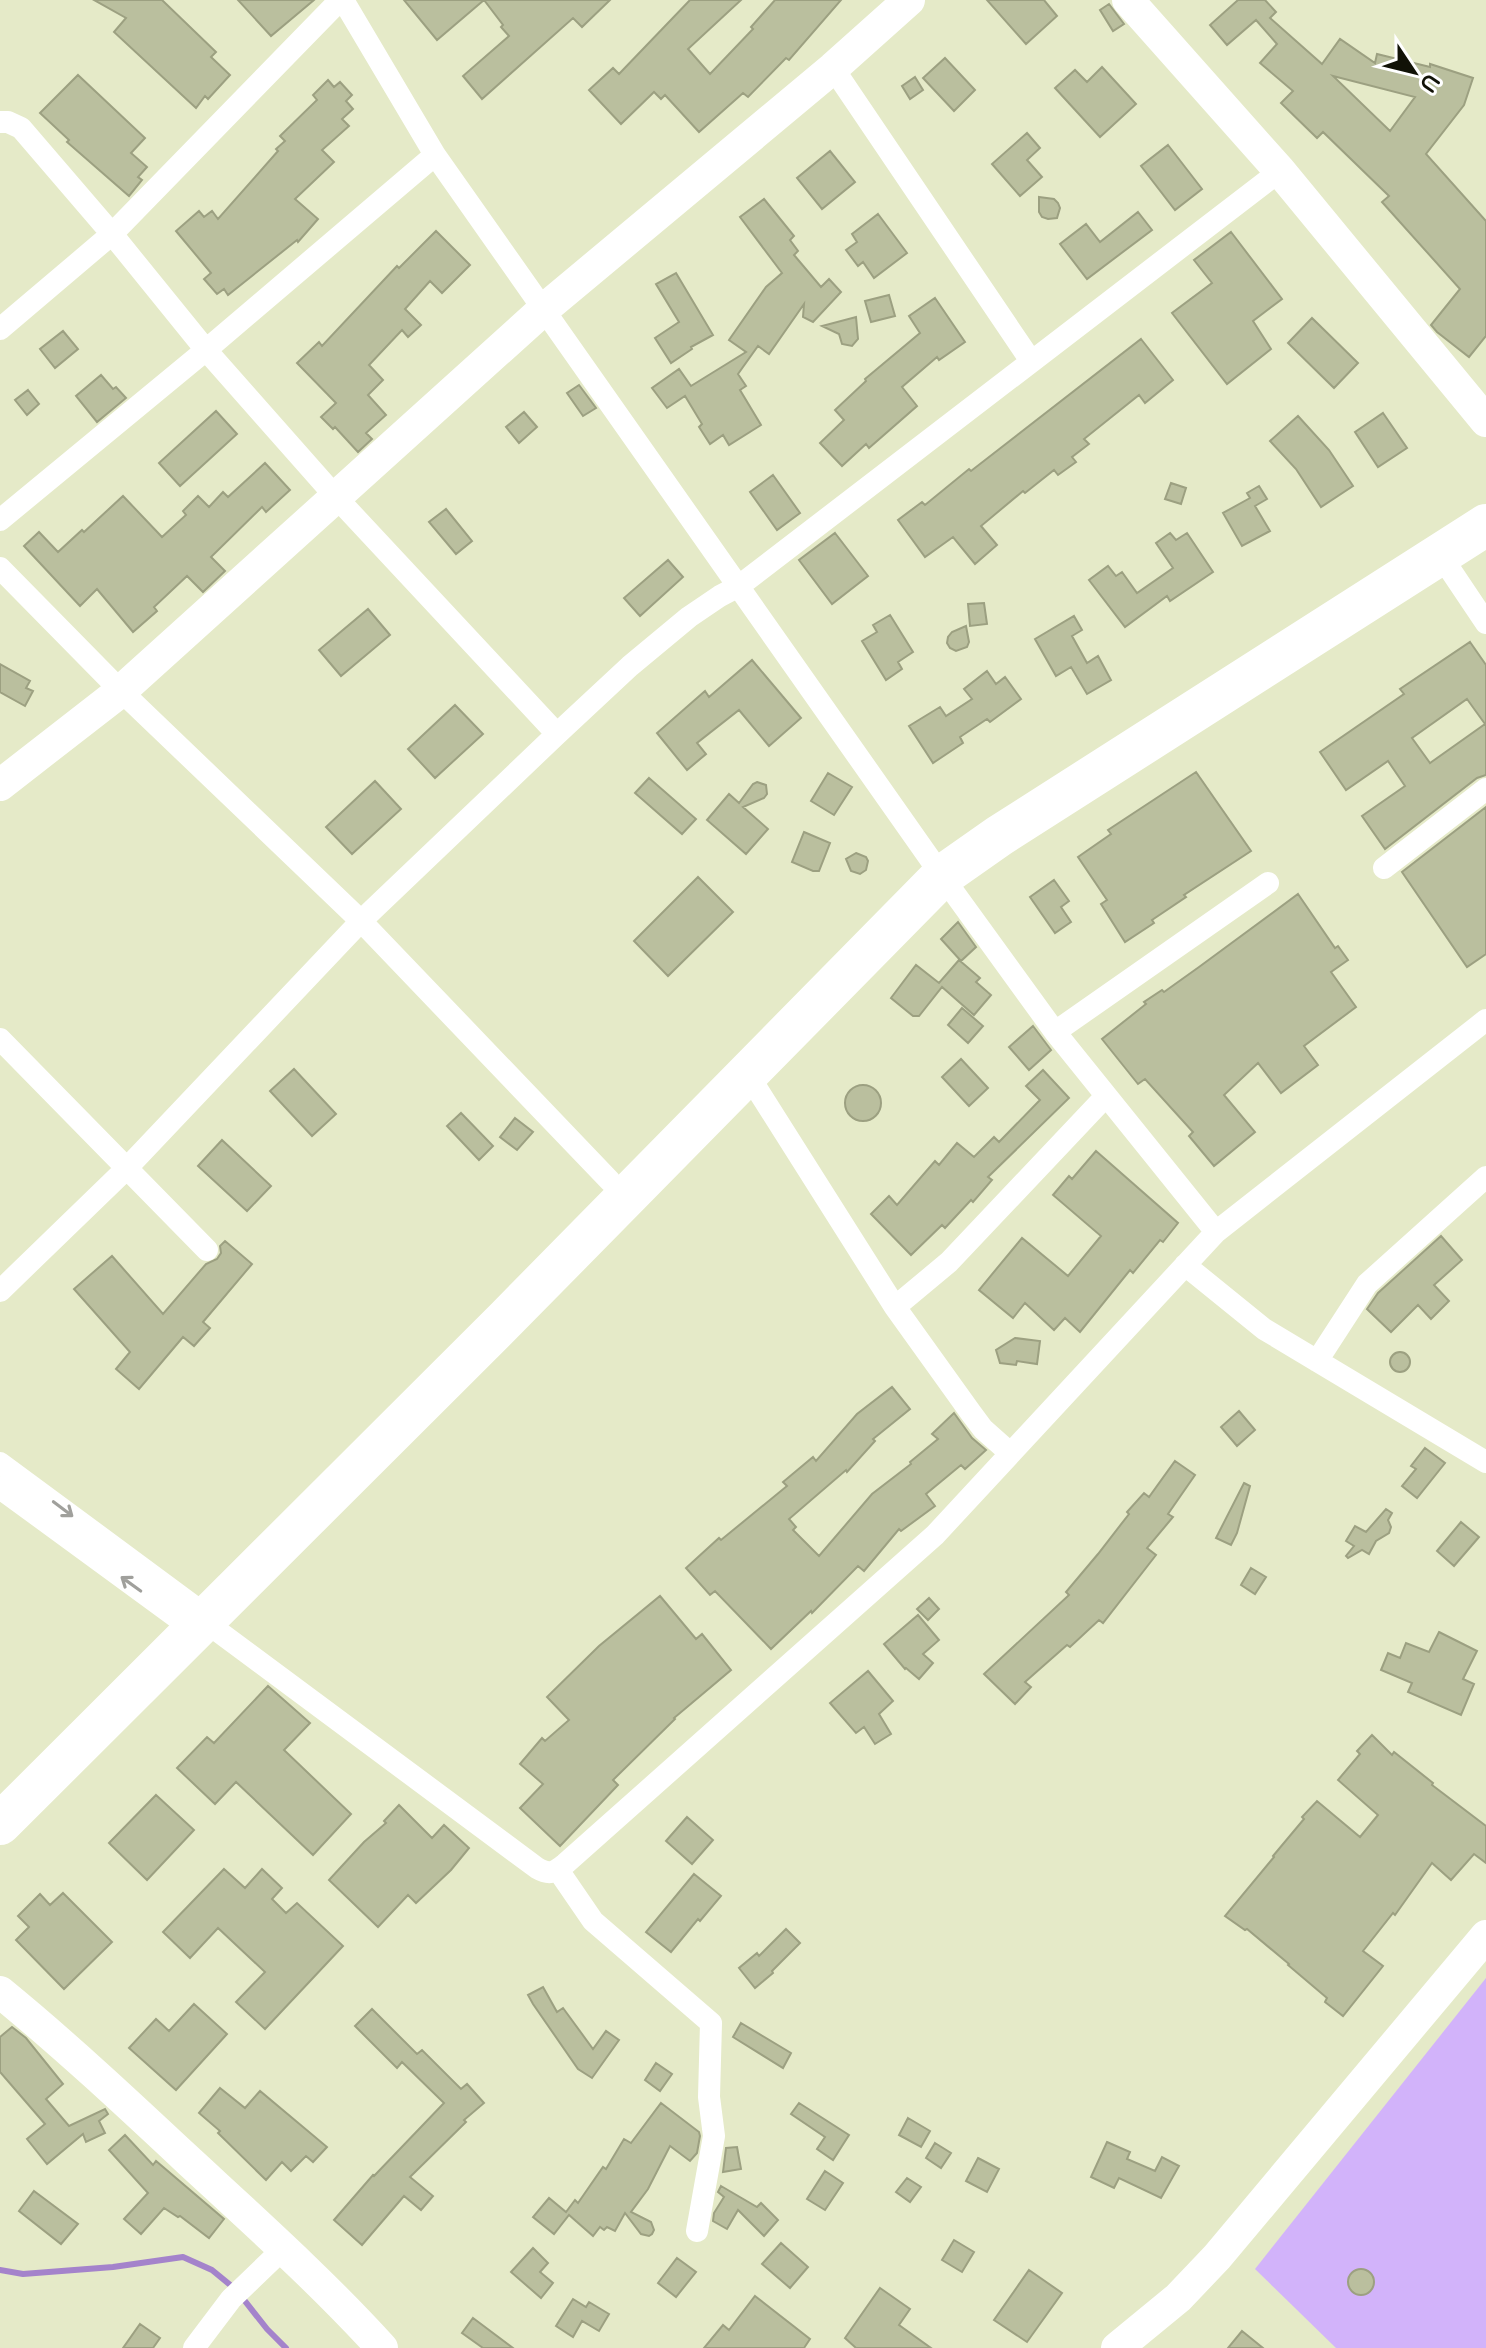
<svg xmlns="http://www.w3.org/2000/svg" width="1486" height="2348" font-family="'Varela Round',sans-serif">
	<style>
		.green { fill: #d2b3fa }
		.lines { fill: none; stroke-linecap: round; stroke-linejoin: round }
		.stream { stroke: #a483cb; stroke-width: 6 }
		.building { fill: #babf9e; stroke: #9ca081; stroke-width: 2; fill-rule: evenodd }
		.street { stroke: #fff; stroke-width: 22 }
		.secondary { stroke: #fff; stroke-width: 32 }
		.highway { stroke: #fff; stroke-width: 42 }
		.oneway { stroke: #a0a09c }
	</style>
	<rect width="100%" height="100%" fill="#e5eac8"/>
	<path class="green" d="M1486 1978V2348H1336L1255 2269Z"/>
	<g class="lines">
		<path class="stream" d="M0 2270 23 2274 113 2267 183 2257 212 2270 234 2288
			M241 2296 267 2329 286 2348"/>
	</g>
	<path class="building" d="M94 0H162L216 52 211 57 230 75 208 99 205 96 196 108 114 32 126 18Z
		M238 0H314L271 36Z
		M404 0H610L582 27 573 18 482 99 463 76 509 36 501 27 503 25 484 0 437 40Z
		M690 0H741L688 49 710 74 753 29 751 27 775 0H841L789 60 786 58 748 97 743 93 699 132 665 95 661 99 654 92 621 124 589 90 613 68 619 74Z
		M987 0H1044L1057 16 1026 44Z
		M1238 0H1265L1276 12 1270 18 1322 64 1340 39 1375 63 1377 54 1430 67V64L1473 78 1464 105 1426 154 1486 221V336L1469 357 1437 332 1431 325 1460 289 1382 202 1389 196 1323 132 1317 138 1281 103 1293 91 1260 63 1277 44 1256 20 1227 45 1210 25ZM1333 76 1415 97 1390 131Z
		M1109 4 1124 24 1113 31 1100 10Z
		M945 58 975 90 954 111 923 78Z
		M1102 67 1136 104 1100 137 1055 88 1075 70 1087 82Z
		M78 75 145 138 131 153 147 167 138 177 142 180 129 196 67 142 69 140 40 113Z
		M915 77 923 90 910 99 902 86Z
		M328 80 334 87 340 82 352 95 346 101 353 109 342 119 349 126 322 150 334 162 295 199 318 219 298 242 297 240 228 295 224 289 217 294 204 279 211 273 176 231 199 211 204 217 212 211 218 219 278 151 276 149 285 141 280 136 317 100 313 95Z
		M1027 133 1040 148 1027 160 1042 177 1020 196 992 164Z
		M1168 145 1202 189 1175 210 1141 166Z
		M830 151 855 182 822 209 797 178Z
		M1039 197 1054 199 1058 203 1060 208 1057 218 1048 219 1042 217 1039 212Z
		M764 199 794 236 790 240 798 251 794 255 821 287 829 279 841 292 813 322 803 317 804 304 769 354 758 346 738 374 746 386 740 390 761 425 729 445 723 435 710 444 699 427 702 424 685 396 667 408 652 388 679 369 691 386 746 352 729 340 766 287 782 273 740 217Z
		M1138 212 1152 230 1087 279 1060 244 1086 224 1100 242Z
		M878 214 907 253 874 278 863 262 858 266 846 250 857 242 852 234Z
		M436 231 470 265 442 293 430 281 405 309 421 325 408 337 402 330 369 365 383 380 368 395 386 415 366 433 372 439 358 452 335 427 333 429 321 417 336 403 297 363 319 342 322 346 397 266 399 268Z
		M1231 232 1282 299 1253 321 1271 349 1227 384 1172 313 1212 283 1194 260Z
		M676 273 713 335 691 347 692 349 671 363 655 338 679 322 656 284Z
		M889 295 895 316 871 322 865 301Z
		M935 298 965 342 939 360 937 357 902 387 917 406 869 448 866 444 842 466 820 443 844 420 835 410 866 381 865 379 920 333 909 316Z
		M856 317 858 339 852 346 842 344 839 334 822 326Z
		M1312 318 1358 363 1334 388 1288 343Z
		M63 331 78 349 55 368 40 349Z
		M1141 339 1173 380 1145 403 1139 395 1084 439 1089 444 1072 457 1076 462 1058 475 1054 470 1025 493 1023 491 981 526 997 545 975 564 953 537 925 557 898 520 922 502 925 505 969 469 971 471Z
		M101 375 113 389 116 387 126 398 97 422 76 396Z
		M579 385 596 408 583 416 567 393Z
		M28 390 39 404 27 415 15 400Z
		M216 411 237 434 180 486 159 463Z
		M524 412 537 427 519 443 506 427Z
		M1383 413 1407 448 1378 467 1355 432Z
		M1298 416 1329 450 1353 486 1321 507 1296 469 1270 441Z
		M265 463 290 490 266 512 262 507 211 557 225 571 203 592 187 576 154 607 157 611 133 632 97 589 80 606 24 546 39 532 58 552 82 530 84 532 123 496 162 537 186 515 183 511 198 496 209 507 223 492 228 497Z
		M773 475 800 513 777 530 750 492Z
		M1171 483 1186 488 1181 504 1165 499Z
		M1259 486 1267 499 1255 506 1270 531 1242 546 1223 513 1250 498 1247 493Z
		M446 509 472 541 456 554 429 522Z
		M835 533 868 576 832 604 799 560Z
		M1170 533 1176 540 1187 533 1213 572 1170 601 1167 596 1125 627 1089 580 1108 566 1116 576 1122 572 1137 593 1173 568 1156 543Z
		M668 560 683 577 640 616 624 598Z
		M984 603 987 624 970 626 968 604Z
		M368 609 390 635 341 676 319 650Z
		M890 615 913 652 898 662 902 669 886 680 862 641 877 632 873 625Z
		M1074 616 1082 630 1072 636 1087 663 1098 656 1111 680 1087 694 1071 667 1056 676 1035 639Z
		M966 626 969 642 967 647 956 651 950 648 947 643 948 637 952 632Z
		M1470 642 1486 665V775L1477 778 1385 849 1362 816 1405 786 1388 761 1346 790 1320 752 1404 694 1400 689ZM1467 699 1485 724 1430 763 1412 738Z
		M752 660 801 718 769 746 739 710 697 743 706 754 687 770 657 733 705 691 709 697Z
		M0 664 30 681 26 688 33 691 25 706 0 692Z
		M987 671 996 684 1005 677 1021 699 990 722 987 719 960 737 963 743 933 763 909 726 940 707 946 716 972 699 964 689Z
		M455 705 483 734 435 778 408 749Z
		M1196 772 1251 851 1184 895 1186 897 1152 920 1154 923 1125 942 1101 904 1107 900 1078 857 1111 834 1108 830Z
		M828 773 852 787 834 815 811 801Z
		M649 778 696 819 682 834 635 793Z
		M375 781 401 809 352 854 326 827Z
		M757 782 766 785 767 794 764 798 743 807 768 829 746 854 707 820 729 794 739 803 753 784Z
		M1486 807V954L1467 967 1402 872Z
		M804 832 830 843 819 871H813L792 862Z
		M856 853 866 857 868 861 866 870 860 874 851 871 846 859Z
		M698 877 733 912 668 976 634 941Z
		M1054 880 1069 901 1061 907 1071 922 1055 933 1030 897Z
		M1298 894 1335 948 1338 946 1348 960 1331 972 1356 1007 1304 1046 1318 1065 1281 1093 1258 1063 1224 1095 1255 1132 1214 1166 1189 1136 1193 1132 1145 1079 1138 1084 1102 1039 1146 1004 1144 1002 1162 990 1164 992 1199 967Z
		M958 922 976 947 961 961 941 939Z
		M959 960 980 978 976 982 991 995 974 1015 942 987 919 1016H913L891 998 916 965 939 983Z
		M962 1008 983 1026 968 1043 948 1025Z
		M1033 1026 1051 1050 1029 1070 1009 1047Z
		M961 1059 988 1088 969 1106 942 1077Z
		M294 1069 336 1114 312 1136 270 1091Z
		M1043 1070 1069 1098 988 1177 992 1180 973 1202 971 1200 945 1228 942 1225 911 1255 871 1214 889 1196 897 1205 935 1161 939 1165 957 1143 974 1157 994 1137 999 1142 1040 1100 1026 1086Z
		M845 1103a18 18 0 1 1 36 0a18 18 0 1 1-36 0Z
		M461 1113 493 1146 479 1160 447 1126Z
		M515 1118 533 1132 517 1150 500 1137Z
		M222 1140 271 1186 247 1211 198 1166Z
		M1096 1151 1178 1223 1163 1242 1160 1240 1133 1273 1130 1270 1080 1332 1065 1318 1054 1330 1025 1303 1013 1318 979 1290 1022 1238 1068 1276 1101 1236 1053 1195 1069 1176 1072 1179Z
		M1441 1236 1462 1260 1434 1285 1449 1301 1431 1319 1418 1305 1391 1332 1367 1309 1378 1293Z
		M225 1241 252 1264 203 1322 210 1328 194 1346 183 1337 139 1389 116 1369 130 1352 74 1289 112 1256 163 1314 206 1264 217 1259 221 1253 220 1246Z
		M1015 1338 1040 1341 1037 1364 1017 1361 1016 1365 1000 1363 996 1350Z
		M1390 1362a10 10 0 1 1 20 0a10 10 0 1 1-20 0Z
		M892 1387 910 1409 873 1439 875 1441 847 1472 846 1470 789 1519 796 1527 793 1530 819 1556 872 1494 911 1464 910 1462 938 1439 932 1434 954 1413 972 1438 986 1450 965 1469 961 1465 926 1494 935 1506 901 1531 899 1529 864 1571 858 1566 812 1613 811 1611 771 1649 715 1591 710 1595 686 1568 719 1538 721 1540 787 1486 783 1482 813 1457 816 1461 857 1414Z
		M1239 1411 1255 1430 1237 1446 1221 1427Z
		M1425 1448 1445 1463 1417 1498 1402 1486 1416 1469 1411 1466Z
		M1175 1461 1195 1475 1168 1514 1173 1517 1147 1548 1156 1555 1103 1623 1099 1620 1070 1647 1067 1645 1025 1682 1031 1687 1015 1704 984 1674 1069 1595 1066 1592 1098 1554 1129 1514 1127 1512 1144 1493 1149 1497Z
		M1244 1483 1250 1486 1237 1533 1231 1545 1216 1538Z
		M1386 1509 1392 1513 1388 1520 1391 1527 1389 1533 1376 1541 1369 1554 1362 1550 1348 1558 1346 1556 1354 1546 1346 1541 1355 1526 1366 1532Z
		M1461 1522 1479 1537 1454 1566 1437 1551Z
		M1251 1568 1266 1577 1255 1594 1241 1585Z
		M660 1596 696 1639 702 1634 731 1670 674 1718 675 1719 613 1780 618 1785 560 1846 520 1808 543 1784 520 1764 542 1738 545 1741 569 1720 547 1697 599 1646Z
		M929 1598 939 1609 928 1620 917 1609Z
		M918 1615 939 1640 923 1654 933 1663 919 1679 906 1668 905 1669 884 1644Z
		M1439 1632 1477 1651 1463 1679 1474 1684 1461 1715 1408 1692 1412 1683 1381 1670 1388 1653 1400 1658 1406 1643 1429 1652Z
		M868 1671 893 1701 879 1714 891 1734 875 1744 864 1727 856 1733 830 1703Z
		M268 1686 310 1723 284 1750 351 1814 313 1855 236 1782 215 1804 177 1768 207 1737 214 1743Z
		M1372 1735 1392 1755 1394 1752 1433 1783 1432 1785 1486 1826V1863L1474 1854 1451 1880 1432 1863 1395 1915 1393 1913 1363 1951 1383 1966 1343 2016 1325 2002 1327 1998 1288 1965 1289 1964 1247 1929 1245 1930 1225 1916 1274 1857 1273 1856 1304 1819 1302 1817 1317 1801 1360 1837 1378 1815 1338 1780 1360 1754 1357 1751Z
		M156 1795 194 1830 147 1880 109 1843Z
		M399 1805 432 1838 444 1825 469 1848 451 1870 416 1903 408 1895 378 1927 329 1880 364 1842 386 1823 384 1821Z
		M687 1817 713 1840 692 1864 666 1841Z
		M224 1869 245 1888 262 1869 282 1888 272 1899 286 1913 297 1903 343 1946 265 2029 236 2002 265 1972 218 1928 190 1958 163 1932Z
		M694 1874 721 1896 700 1921 698 1919 671 1952 646 1932Z
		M63 1893 112 1942 64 1989 16 1940 29 1927 18 1916 40 1894 50 1905Z
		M786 1929 800 1943 772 1971 773 1973 755 1988 739 1968 757 1953 759 1956Z
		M543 1987 557 2012 563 2008 593 2049 606 2031 619 2040 592 2078 578 2069 533 2004 528 1995Z
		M194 2004 227 2034 176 2090 129 2048 156 2019 169 2031Z
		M372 2009 417 2054 422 2050 461 2089 467 2084 484 2103 464 2120 466 2122 410 2177 433 2196 421 2210 404 2196 362 2245 334 2220 373 2175 374 2176 444 2103 402 2062 397 2068 355 2026Z
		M741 2023 791 2053 783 2068 733 2037Z
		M12 2027 26 2038 63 2084 46 2099 69 2126 105 2109 108 2114 99 2121 105 2133 86 2142 83 2134 47 2164 27 2139 45 2124 0 2072V2037Z
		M656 2063 672 2074 660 2091 645 2080Z
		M220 2088 245 2108 260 2091 327 2147 313 2162 306 2156 291 2171 282 2162 266 2180 218 2133 220 2131 199 2113Z
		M661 2103 699 2132 700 2136 697 2153 690 2161 670 2146 648 2189 631 2212 651 2222 654 2230 652 2234 649 2236 641 2234 625 2213 615 2231 607 2227 604 2230 600 2227 593 2236 569 2215 554 2234 533 2217 549 2198 566 2212 575 2200 578 2203 603 2167 606 2169 624 2139 631 2143Z
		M799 2103 849 2135 833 2160 817 2149 825 2137 791 2114Z
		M908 2118 930 2131 921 2147 899 2135Z
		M125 2135 153 2165 156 2161 224 2219 209 2238 180 2216 178 2217 164 2208 141 2234 124 2219 148 2193 109 2150Z
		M1107 2142 1130 2152 1127 2159 1155 2171 1162 2157 1179 2166 1161 2198 1119 2178 1114 2188 1091 2177Z
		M935 2143 951 2153 941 2168 926 2158Z
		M737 2147 741 2169 723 2172 726 2148Z
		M978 2158 999 2169 987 2192 966 2181Z
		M825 2171 843 2183 825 2210 807 2199Z
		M907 2178 921 2187 910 2202 896 2192Z
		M721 2186 757 2207 761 2203 778 2220 764 2236 738 2210 727 2229 713 2221 714 2213 724 2197 718 2192Z
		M34 2191 78 2224 61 2244 19 2211Z
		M954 2240 974 2252 962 2272 942 2260Z
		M781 2243 808 2267 790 2288 762 2264Z
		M533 2248 548 2263 540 2272 553 2283 541 2298 511 2272Z
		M677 2258 696 2272 676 2297 658 2283Z
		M1348 2282a13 13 0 1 1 26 0a13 13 0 1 1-26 0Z
		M1029 2270 1062 2293 1027 2342 994 2320Z
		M880 2288 910 2309 899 2325 931 2348H856L845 2338Z
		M755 2296 810 2339 804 2348H704L723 2325 729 2330Z
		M573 2299 586 2307 589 2302 609 2314 599 2331 582 2321 573 2337 556 2326Z
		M473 2318 513 2348H483L462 2333Z
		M140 2324 160 2338 153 2348H123Z
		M1242 2331 1263 2348H1228Z"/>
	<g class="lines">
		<path class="street" d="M343 0 435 155 942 876 1055 1032 1216 1232
			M833 68 1031 361
			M0 122H8L21 128 112 234 206 350 335 496 557 734
			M0 329 112 234 340 0
			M0 520 206 350 435 155
			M1439 553 1486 623
			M0 568 121 691 361 921 610 1181
			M1384 868 1486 789
			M1055 1032 1268 883
			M0 1039 207 1250
			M747 1073 895 1307 971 1413 983 1429 1010 1453
			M1185 1265 1264 1329 1486 1462
			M0 1291 126 1169 361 921 557 734 630 666 689 617 720 596 739 586 1280 171
			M895 1307 949 1262 1106 1096
			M1317 1361 1367 1284 1486 1177
			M0 1463 207 1616 211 1626 537 1868C549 1875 554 1873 565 1864L935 1535 1216 1232 1486 1020
			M0 1488 176 1617 195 1628 202 1627
			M558 1870 593 1921 711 2023 709 2097 714 2136 697 2231
			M194 2348 231 2299 283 2249"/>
		<path class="secondary" d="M1128 0 1280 171 1486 421
			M0 785 121 691 543 310 833 68 909 0
			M0 1992C66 2046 128 2104 190 2162 255 2222 322 2282 382 2348
			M1117 2348 1178 2298 1217 2257 1486 1936"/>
		<path class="highway" d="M0 1824 506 1319 942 876 999 836 1486 525"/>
	</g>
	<defs><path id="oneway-shaft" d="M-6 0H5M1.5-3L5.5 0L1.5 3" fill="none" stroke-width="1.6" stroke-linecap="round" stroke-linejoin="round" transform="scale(2)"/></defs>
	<g class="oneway">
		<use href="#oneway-shaft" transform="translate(63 1509) rotate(37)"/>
		<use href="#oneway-shaft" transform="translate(131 1584) rotate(-144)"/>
	</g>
	<g transform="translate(1414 72) rotate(125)" stroke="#ffffff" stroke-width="6" paint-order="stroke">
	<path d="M0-6L14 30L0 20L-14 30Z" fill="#111207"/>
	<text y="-12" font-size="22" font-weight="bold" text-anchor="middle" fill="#111207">U</text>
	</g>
</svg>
